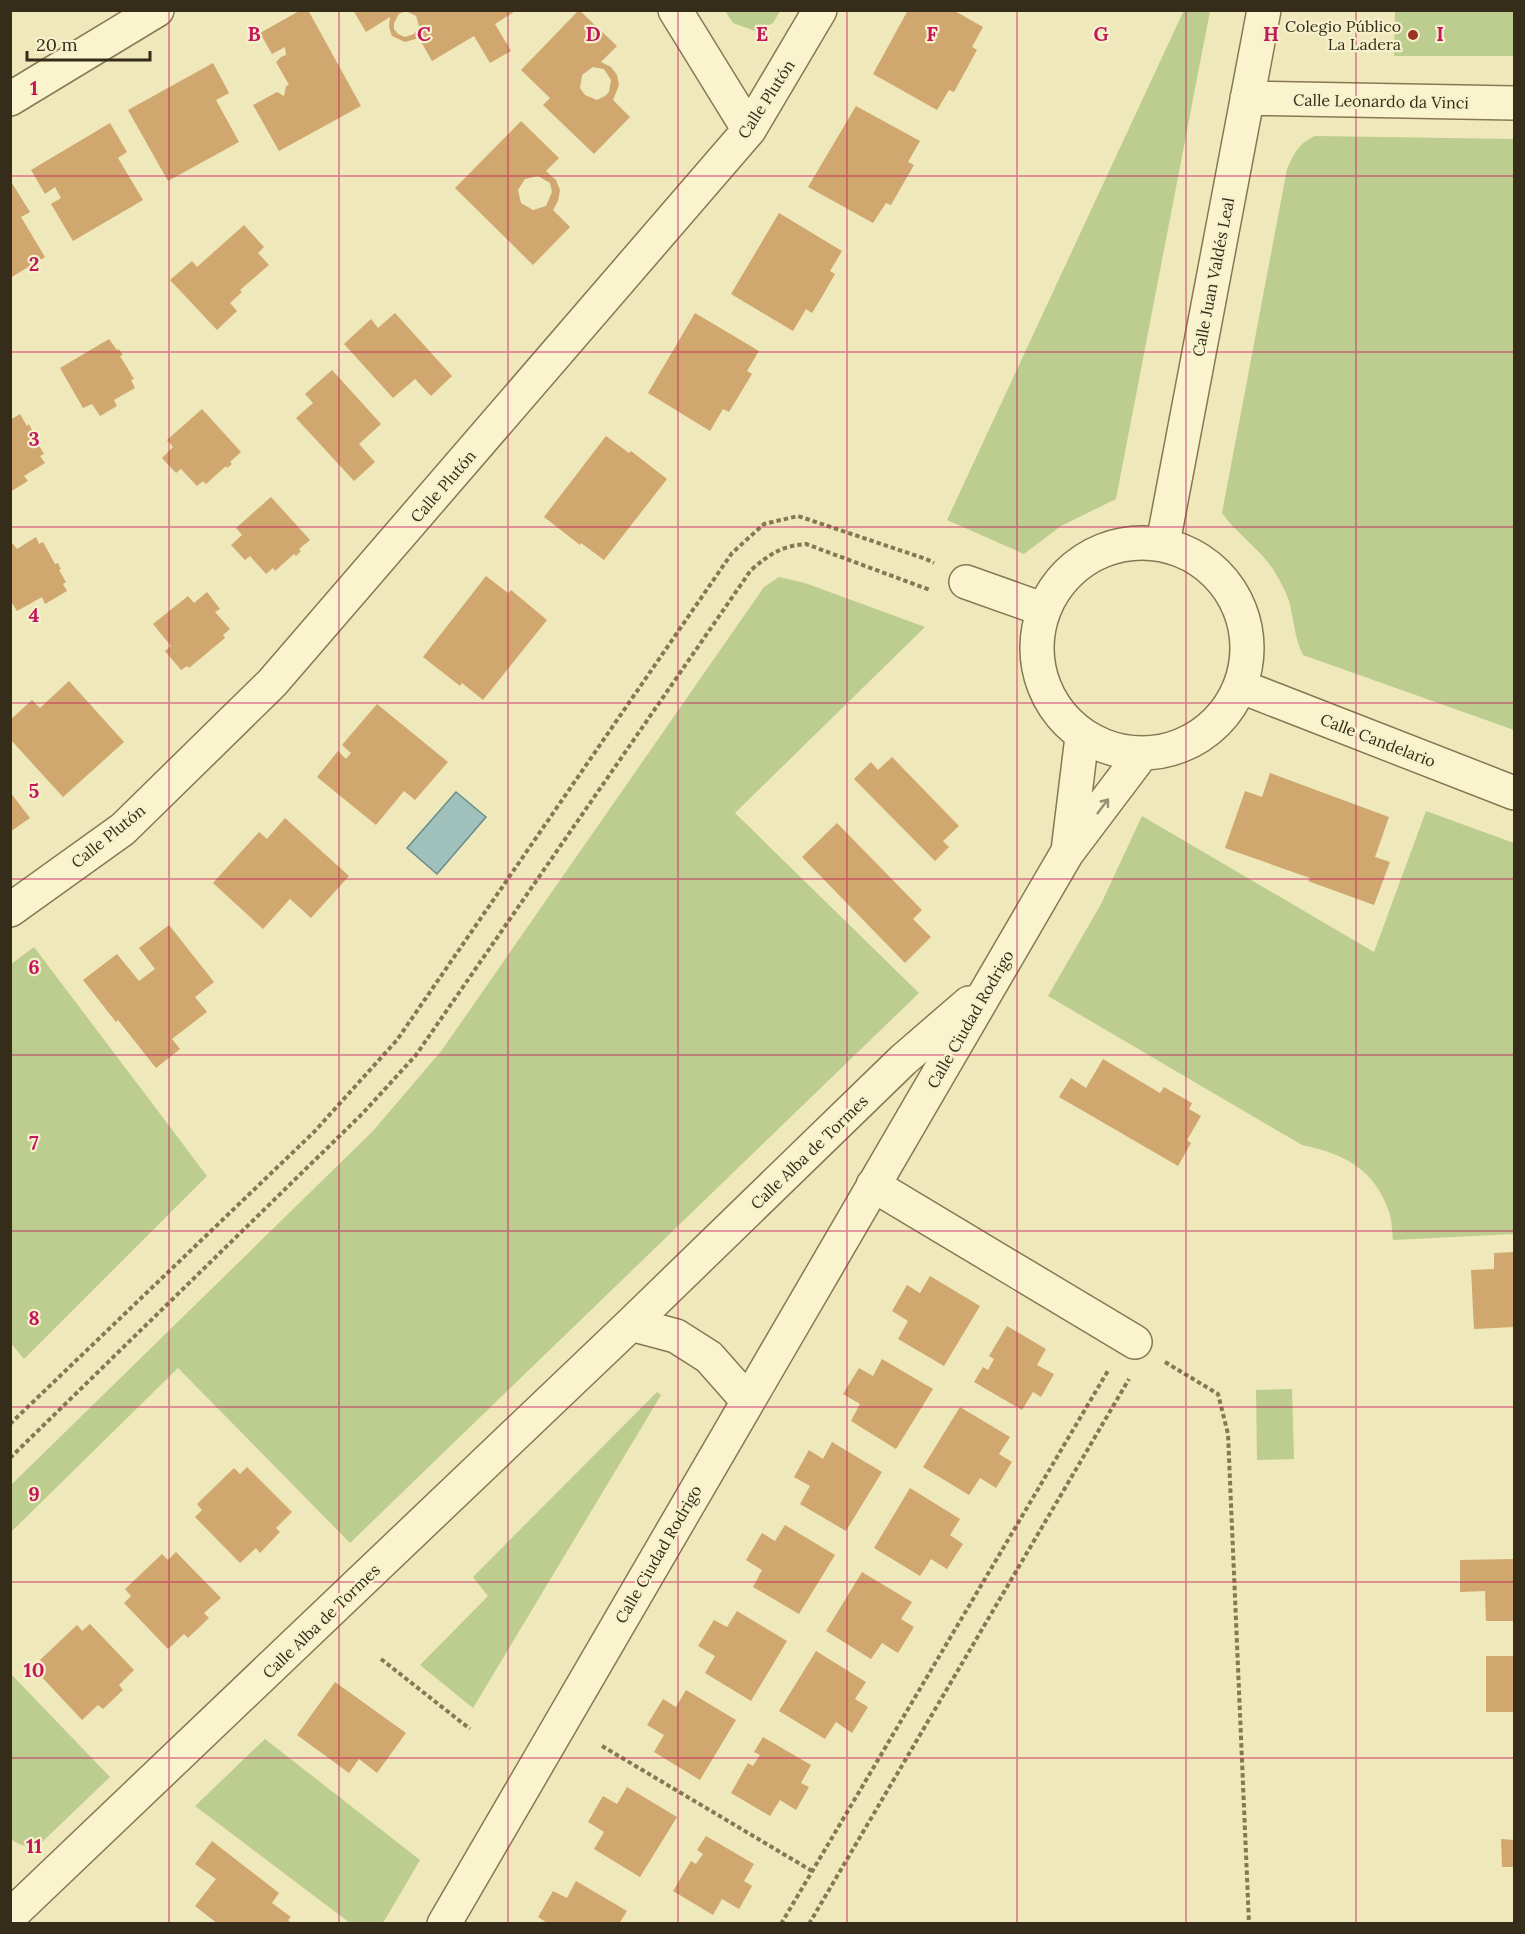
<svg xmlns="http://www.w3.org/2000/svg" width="1525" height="1934" font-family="Lora,serif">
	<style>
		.green { fill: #bccd8f }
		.water { fill: #a0c0bc; stroke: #678d8a; stroke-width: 1.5 }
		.building { fill: #d0a76f; fill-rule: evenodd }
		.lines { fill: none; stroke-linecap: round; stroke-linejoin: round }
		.street-casing { stroke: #877854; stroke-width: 36 }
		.path { stroke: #877854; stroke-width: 4; stroke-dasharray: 4.5 3; stroke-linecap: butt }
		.street { stroke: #faf4ce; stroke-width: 33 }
		.oneway { stroke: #989074 }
		.grid { fill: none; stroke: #c2185b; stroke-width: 1.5; stroke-opacity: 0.55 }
		.poi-dot { fill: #993522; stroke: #f7f1cb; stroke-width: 2 }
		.labels { text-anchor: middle; stroke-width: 4.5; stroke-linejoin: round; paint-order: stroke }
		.poi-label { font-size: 16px; fill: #352c1a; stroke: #f7f1cb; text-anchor: end }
		.street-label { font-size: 16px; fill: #352c1a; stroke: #f7f1cb }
		.grid-label { font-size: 20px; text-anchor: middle; font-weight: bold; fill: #c2185b; stroke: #f7f1cb; stroke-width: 4.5; stroke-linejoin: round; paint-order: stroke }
	</style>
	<rect width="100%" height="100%" fill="#efe8bb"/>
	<path class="green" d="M1184 10 1210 11 1116 499 1061 526 1024 554 947 520Z
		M725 11H780L773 23 755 31 733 23Z
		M1395 11H1514V56H1394Z
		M1315 136 1514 139V730L1303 655C1294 637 1294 619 1289 601 1286 592 1281 583 1277 576 1263 550 1238 536 1222 513L1287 169C1295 152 1298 144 1315 136Z
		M779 577 805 583 925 627 735 813 919 993 350 1543 178 1368 11 1532V1485L373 1131 442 1050 764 587Z
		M1426 811 1514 843V1234L1393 1240C1392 1231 1392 1220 1389 1212 1374 1168 1344 1154 1302 1145L1048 996 1101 904 1142 816 1374 952Z
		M34 947 207 1176 24 1359 10 1342V965Z
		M1292 1389 1294 1459 1257 1460 1256 1390Z
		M657 1392 661 1395 473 1708 420 1665 488 1596 473 1577Z
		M11 1674 110 1777 41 1843C29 1848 21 1847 11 1839Z
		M265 1739 420 1860 383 1923H350L195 1806Z"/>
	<path class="water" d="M456 792 486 817 437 874 407 848Z"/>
	<path class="building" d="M301 10H308L361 106 279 151 253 105 277 92 284 96 286 86 289 85 276 62 281 57 286 55 285 47 272 54 260 33Z
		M353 10H517L495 24 511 51 490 63 474 36 432 61 419 38 405 42 392 36 389 27 390 17 366 32ZM406 11 416 16 419 26 414 34 405 37 398 34 394 29V23L399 14Z
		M579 10 617 46 601 62 611 67 617 75 619 85 613 100 630 117 594 154 543 105 550 98 521 70ZM593 67 604 69 611 80 609 92 605 96 597 100 585 95 580 88 582 75Z
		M908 10H953L983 27 972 47 977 50 954 92 949 90 937 110 873 74Z
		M213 63 229 93 216 100 239 142 168 181 128 110Z
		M856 106 920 141 908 162 914 165 891 205 886 203 873 223 808 187Z
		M521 121 559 158 546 171 556 180 560 190 558 201 553 210 570 227 533 265 455 188ZM538 176 550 183 552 192 546 206 533 210 521 203 518 190 525 179Z
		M110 123 127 152 118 158 143 200 73 241 51 204 61 198 55 187 45 194 31 170Z
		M10 180 30 212 21 217 45 257 10 278Z
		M779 213 842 251 830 271 835 274 823 295 812 313 806 309 793 331 731 294Z
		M244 225 264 247 258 253 269 265 240 290 242 292 230 303 237 311 217 330 170 280 192 261 197 267Z
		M395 313 452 376 431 396 415 379 393 398 344 344 371 319 378 328Z
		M695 313 759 351 747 371 752 374 729 412 723 409 710 431 648 393Z
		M109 339 117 350 119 349 123 355 120 356 134 379 131 380 135 388 114 400 117 406 100 416 92 404 83 408 60 368Z
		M332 370 381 424 359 444 375 462 354 481 296 418 313 403 305 394Z
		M202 409 241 452 230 462 232 464 227 468 226 466 206 484 203 481 197 486 181 469 176 473 162 458 173 447 167 440Z
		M20 414 27 426 29 424 32 430 31 432 44 454 40 456 45 463 24 476 28 481 10 492V420Z
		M606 436 629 453 631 451 667 479 604 560 581 543 580 545 544 517Z
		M271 497 310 540 299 549 301 551 296 556 294 554 275 571 273 568 266 574 250 556 245 560 231 545 242 535 236 528Z
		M36 537 39 544 43 542 55 564 58 563 61 569 59 570 66 582 63 584 67 591 45 604 42 597 17 611 10 600V545L13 544 17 549Z
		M486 576 508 593 511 590 547 620 483 700 462 683 460 686 423 657Z
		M207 592 220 609 215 612 230 629 223 635 225 638 189 668 187 666 181 670 165 651 171 646 153 624 188 596 194 603Z
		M69 681 124 742 63 797 10 739V720L32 700 40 708Z
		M377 704 448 762 415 800 404 791 376 825 317 777 338 751 346 759 351 753 342 745Z
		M892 757 959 826 943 841 949 847 935 861 854 779 871 762 878 770Z
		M1270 773 1389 817 1375 857 1390 862 1374 905 1308 881 1310 878 1225 848 1245 791 1262 797Z
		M10 792 30 818 10 832Z
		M285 818 349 876 311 918 290 899 263 929 213 883 259 832 267 839Z
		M837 823 922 910 913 919 931 937 905 963 802 857Z
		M169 925 214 982 195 997 207 1012 172 1039 180 1049 156 1068 118 1020 116 1022 83 980 117 954 139 981 155 969 139 948Z
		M1103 1059 1160 1093 1164 1087 1192 1103 1189 1109 1201 1116 1187 1140 1191 1143 1178 1166 1059 1097 1071 1078 1086 1088Z
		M1514 1252V1327L1474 1329 1471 1270 1494 1269V1253Z
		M930 1276 980 1306 944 1366 898 1339 908 1321 892 1311 907 1285 920 1293Z
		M1007 1326 1046 1349 1037 1365 1054 1374 1041 1397 1033 1392 1022 1410 974 1382 983 1367 988 1370 994 1359 989 1356Z
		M882 1359 933 1389 896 1449 851 1421 860 1404 843 1394 859 1368 873 1376Z
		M960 1407 1010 1437 999 1454 1012 1462 996 1488 980 1478 969 1495 923 1467Z
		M832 1442 882 1472 846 1531 800 1504 810 1486 794 1477 809 1450 823 1459Z
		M247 1467 292 1512 276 1528 280 1532 260 1553 256 1548 240 1563 195 1517 202 1510 197 1504 234 1468 240 1474Z
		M910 1488 960 1519 950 1535 963 1544 947 1569 931 1559 920 1576 874 1548Z
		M785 1525 835 1555 799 1614 753 1587 762 1570 746 1560 762 1533 775 1541Z
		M176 1552 221 1598 204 1613 209 1618 188 1638 184 1634 168 1649 124 1603 131 1596 125 1589 162 1554 168 1560Z
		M1514 1559V1621H1486L1485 1591 1460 1592V1560Z
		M862 1572 912 1602 901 1619 914 1627 898 1653 882 1643 871 1659 826 1631Z
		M737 1611 787 1641 751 1701 705 1673 715 1656 698 1646 714 1620 727 1627Z
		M90 1624 134 1670 119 1685 123 1690 103 1709 98 1705 82 1720 38 1673 45 1666 40 1660 77 1625 82 1631Z
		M816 1651 866 1682 855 1699 868 1707 852 1733 836 1722 825 1739 779 1711Z
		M1486 1656H1514V1712H1486Z
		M335 1682 406 1733 377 1773 359 1759 349 1773 297 1735Z
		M686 1690 736 1720 700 1780 654 1752 664 1735 647 1725 663 1699 676 1707Z
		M763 1737 811 1765 801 1783 809 1787 796 1810 780 1800 770 1816 731 1793 748 1763 753 1766 760 1755 754 1752Z
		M627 1787 677 1817 640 1877 594 1849 604 1832 588 1822 603 1796 617 1804Z
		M706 1836 754 1864 744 1881 752 1886 739 1909 722 1899 713 1915 673 1891 691 1861 696 1864 703 1854 697 1850Z
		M1501 1839 1514 1840V1867H1502Z
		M212 1841 279 1893 272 1903 291 1917 288 1920 292 1924H218L195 1906 216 1879 195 1864Z
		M576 1881 627 1911 619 1924H549L538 1917 553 1891 567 1898Z"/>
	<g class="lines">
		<g class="street-casing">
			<path id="street" d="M675 10 749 130
				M1247 98 1514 103
				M10 99 157 10
				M1037 648a105 105 0 1 1 210 0a105 105 0 1 1-210 0Z
				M1163 543 1264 10
				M966 582 1042 609
				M1242 687 1514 793
				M1068 851 1082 737
				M10 910 123 829 272 683 749 130 820 10
				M873 1185 1135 1342
				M631 1324 676 1336 709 1357 747 1400
				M10 1916 631 1324 903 1060 969 1003
				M444 1924 1067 853 1141 755"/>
		</g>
		<path class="path" d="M1165 1362 1218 1394 1228 1434 1249 1924
			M10 1424 314 1132 397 1040 732 553 764 524 798 516 926 559 934 563
			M10 1458 363 1113 416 1055 751 570C770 554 781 546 806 544L930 590
			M381 1659 470 1729
			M602 1746 812 1871
			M781 1924 1109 1369
			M809 1924 1129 1379"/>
		<use href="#street" class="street"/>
	</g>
	<defs><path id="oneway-shaft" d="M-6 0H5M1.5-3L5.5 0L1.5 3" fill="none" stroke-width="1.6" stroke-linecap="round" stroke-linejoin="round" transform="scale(1.5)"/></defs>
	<use class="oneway" href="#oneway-shaft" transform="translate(1103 806) rotate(-53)"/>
	<path class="grid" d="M169 10V1924M339 10V1924M508 10V1924M678 10V1924M847 10V1924M1017 10V1924M1186 10V1924M1356 10V1924M10 176H1514M10 352H1514M10 527H1514M10 703H1514M10 879H1514M10 1055H1514M10 1231H1514M10 1407H1514M10 1582H1514M10 1758H1514"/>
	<circle class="poi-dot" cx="1413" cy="35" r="6"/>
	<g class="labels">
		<g class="poi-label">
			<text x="1401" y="32">Colegio Público<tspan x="1401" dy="18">La Ladera</tspan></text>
		</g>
		<g class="street-label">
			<text transform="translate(766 99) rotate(-57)" y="6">Calle Plutón</text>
			<text transform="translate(1381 101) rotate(1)" y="6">Calle Leonardo da Vinci</text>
			<text transform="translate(1213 277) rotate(-79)" y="6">Calle Juan Valdés Leal</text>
			<text transform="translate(443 486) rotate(-49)" y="6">Calle Plutón</text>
			<text transform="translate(1378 740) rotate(21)" y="6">Calle Candelario</text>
			<text transform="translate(108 836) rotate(-39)" y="6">Calle Plutón</text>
			<text transform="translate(970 1019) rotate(-60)" y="6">Calle Ciudad Rodrigo</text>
			<text transform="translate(809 1152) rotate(-44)" y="6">Calle Alba de Tormes</text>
			<text transform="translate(658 1554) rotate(-60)" y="6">Calle Ciudad Rodrigo</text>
			<text transform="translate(321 1621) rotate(-44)" y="6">Calle Alba de Tormes</text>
		</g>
	</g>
	<g class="grid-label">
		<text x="254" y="41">B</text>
		<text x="424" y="41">C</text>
		<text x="593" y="41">D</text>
		<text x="762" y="41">E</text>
		<text x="932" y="41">F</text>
		<text x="1101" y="41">G</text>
		<text x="1271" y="41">H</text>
		<text x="1440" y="41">I</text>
		<text x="34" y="95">1</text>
		<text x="34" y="271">2</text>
		<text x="34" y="446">3</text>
		<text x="34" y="622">4</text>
		<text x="34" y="798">5</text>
		<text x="34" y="974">6</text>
		<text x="34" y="1150">7</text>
		<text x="34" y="1325">8</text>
		<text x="34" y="1501">9</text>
		<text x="34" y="1677">10</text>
		<text x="34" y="1853">11</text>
	</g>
	<rect width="1525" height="1934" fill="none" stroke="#352c1a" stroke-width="24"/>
	<path d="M27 51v9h123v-9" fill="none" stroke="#352c1a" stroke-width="3"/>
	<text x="36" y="51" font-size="18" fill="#352c1a" stroke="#f7f1cb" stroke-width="4.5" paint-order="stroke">20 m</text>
</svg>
